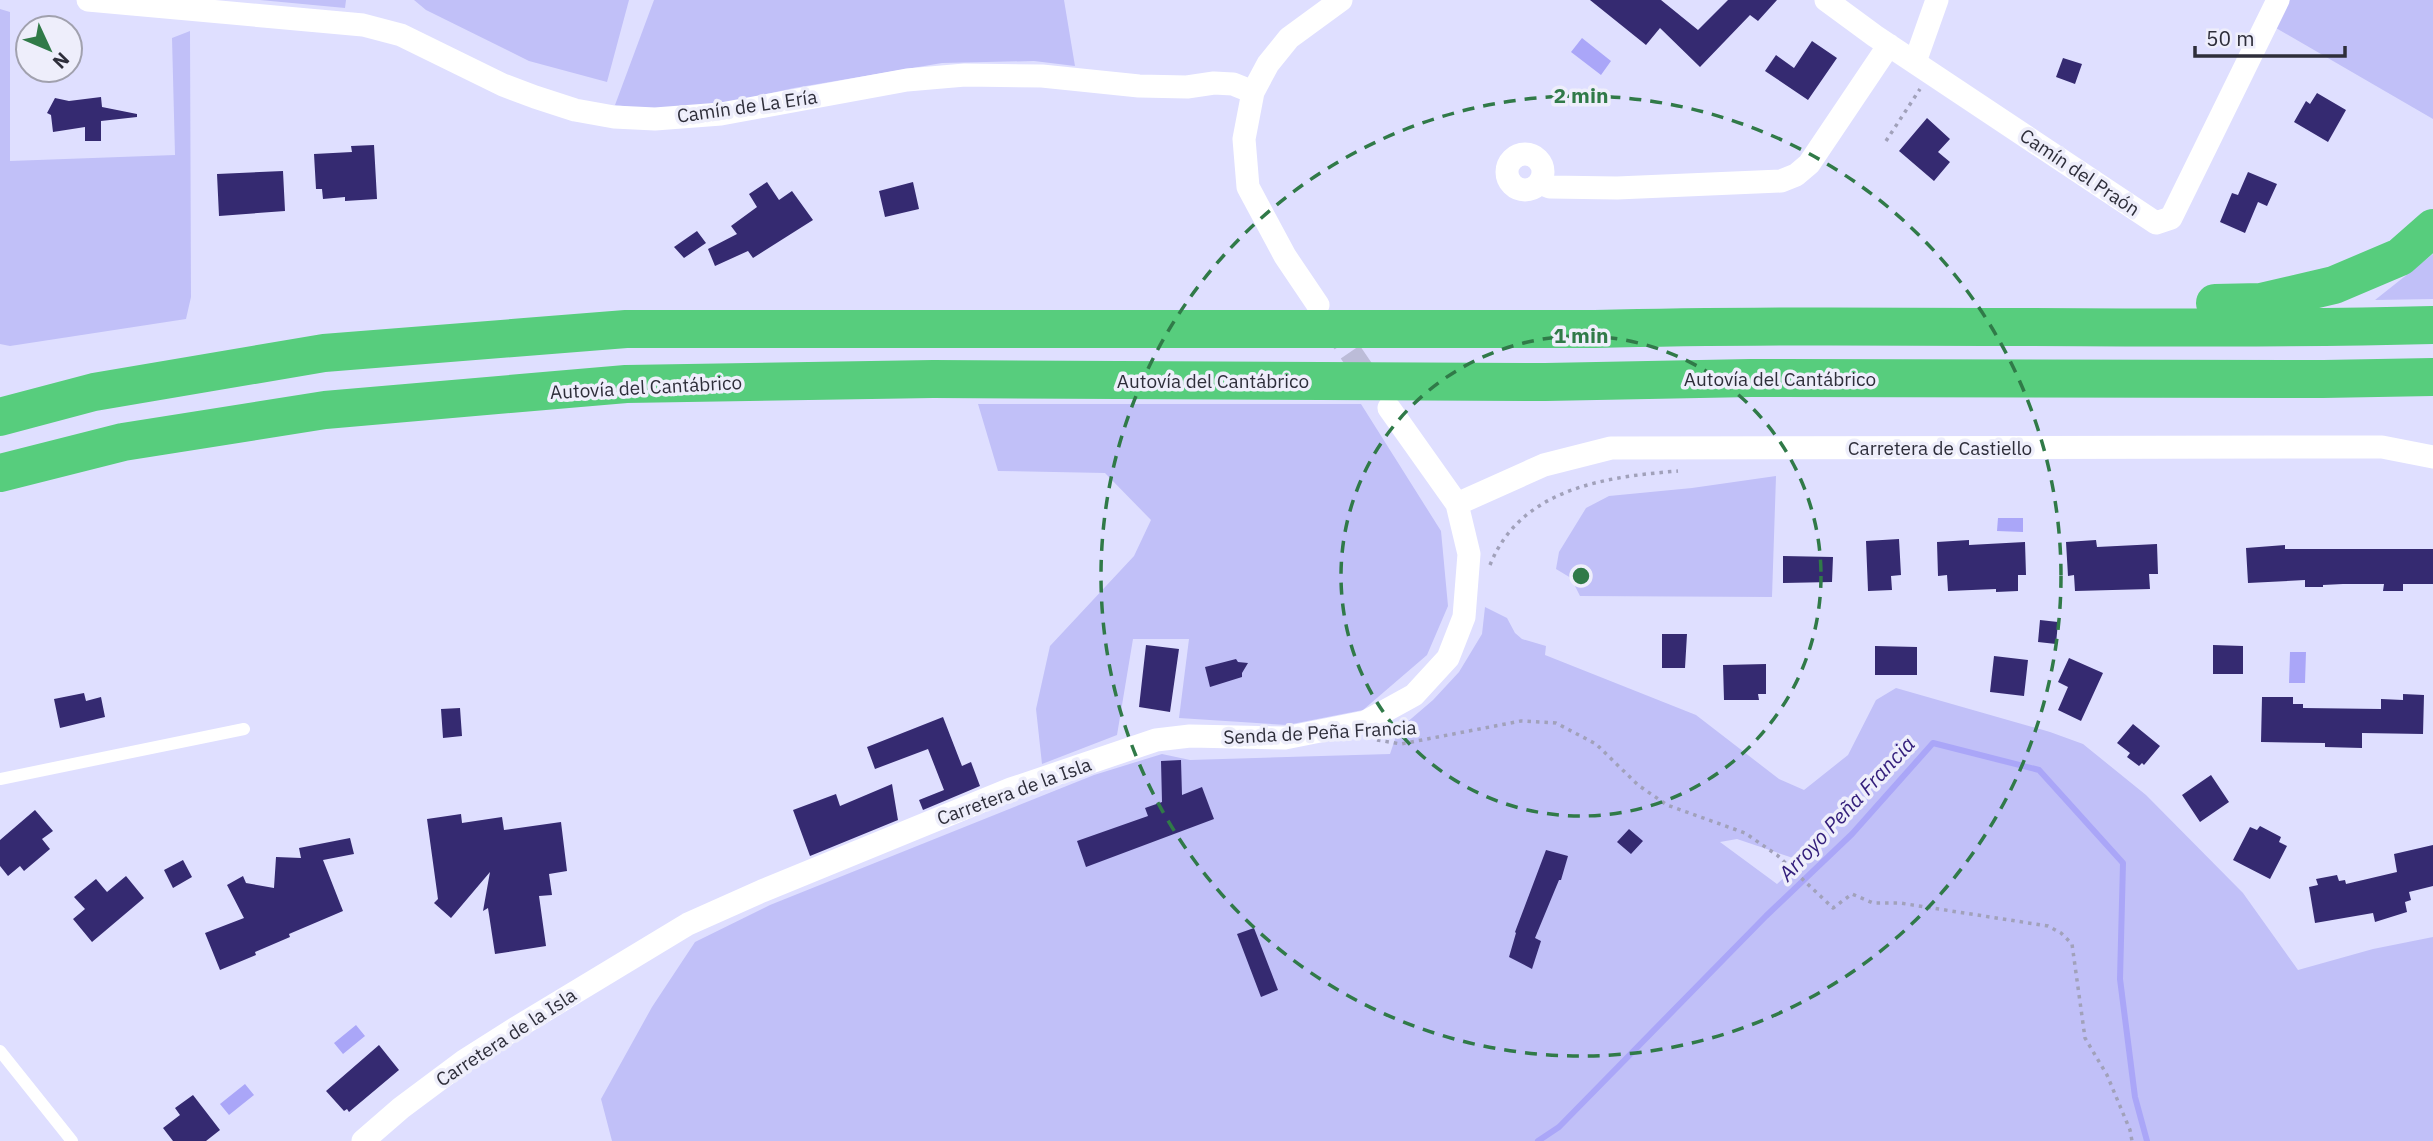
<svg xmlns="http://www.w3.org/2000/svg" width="2433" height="1141" font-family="'IBM Plex Sans',sans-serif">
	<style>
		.green { fill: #c1c0f8; fill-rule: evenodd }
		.water { fill: #aaa6f8 }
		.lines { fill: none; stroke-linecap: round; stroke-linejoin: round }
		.stream { stroke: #aaa6f8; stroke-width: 6 }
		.building { fill: #352a71 }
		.minor-tunnel { stroke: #bcbcd8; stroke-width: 23; stroke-dasharray: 23 11; stroke-linecap: butt }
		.path { stroke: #a1a1ba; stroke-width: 3.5; stroke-dasharray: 3.5 5; stroke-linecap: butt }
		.service { stroke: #fff; stroke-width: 12 }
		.minor { stroke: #fff; stroke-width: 23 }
		.motorway { stroke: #57cd7d; stroke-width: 38 }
		.ring { fill: none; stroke: #307a48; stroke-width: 3.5; stroke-dasharray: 12 9 }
		.labels { text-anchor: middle; stroke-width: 7; stroke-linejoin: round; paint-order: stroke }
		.street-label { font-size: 19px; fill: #2e2e3a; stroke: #eeeefb }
		.water-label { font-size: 21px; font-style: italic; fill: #321d7a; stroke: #eeeefb }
		.centre { fill: #307a48; stroke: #eeeefb; stroke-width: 3.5 }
		.ring-label { font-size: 21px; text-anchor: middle; font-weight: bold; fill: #307a48; stroke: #eeeefb; stroke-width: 7; stroke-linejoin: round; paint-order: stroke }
	</style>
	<rect width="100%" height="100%" fill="#dfdfff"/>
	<path class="green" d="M260 0H346L345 8Z
		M414 0H629L607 82 529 61 426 10Z
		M654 0H1064L1075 66 1034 61 942 63 794 88 730 102 662 111 615 105Z
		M2290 0H2433V119L2276 28Z
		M0 9 10 12V161L175 155 172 38 190 31 191 297 186 319 10 346 0 344Z
		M2433 254V299L2375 300Z
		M978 404H1361L1441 531 1448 606 1427 655 1363 710 1287 725 1179 718 1189 639H1133L1117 735 1042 764 1036 709 1050 646 1134 556 1151 520 1105 473 998 471Z
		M1776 476 1772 597 1580 596 1571 578 1556 569 1559 552 1586 508 1609 496 1692 488Z
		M1485 607 1507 618 1515 633 1522 639 1546 646 1545 655 1696 715 1779 779 1804 790 1848 755 1876 700 1896 688 2050 732 2083 744 2146 795 2243 893 2298 970 2373 949 2433 937V1141H612L601 1099 652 1007 695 942 770 905 1094 775 1162 754 1190 760 1390 754 1398 730 1433 700 1459 672 1482 634ZM1737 839 1802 861V862L1777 884 1720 842Z"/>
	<path class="water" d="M1582 38 1611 61 1601 75 1571 52Z
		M1998 518H2023V532L1997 531Z
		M2290 652H2306L2305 683H2289Z
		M356 1025 365 1036 343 1054 334 1043Z
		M245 1084 254 1095 229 1115 220 1104Z"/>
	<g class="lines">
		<path class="stream" d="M1538 1141 1559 1127 1766 916 1852 834 1933 743 2039 770 2123 863 2120 979 2135 1097 2147 1141"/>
	</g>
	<path class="building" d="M1590 0H1661L1698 30 1728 0H1777L1758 21 1750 15 1700 67 1660 28 1646 45Z
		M1812 41 1837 58 1808 100 1765 71 1776 55 1794 68Z
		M2063 58 2082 64 2075 84 2056 77Z
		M2317 93 2346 110 2328 142 2294 122 2306 101 2310 104Z
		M101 97 102 107 137 114V117L101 121V141H85V127L53 132 51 115 47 113 55 98 69 101Z
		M1927 118 1950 139 1938 152 1950 162 1934 181 1899 151Z
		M374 145 377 199 345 201V197L323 199 322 189H316L314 154 352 152 351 146Z
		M283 171 285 211 219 216 217 174Z
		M2248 172 2277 184 2267 206 2258 202 2245 233 2220 222 2232 193 2238 195Z
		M767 182 779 200 792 191 813 220 753 258 748 251 715 266 708 249 737 234 731 226 757 207 749 194Z
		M913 182 919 209 885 217 879 191Z
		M697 231 706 243 684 258 674 247Z
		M1899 539 1901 575 1891 576 1892 590 1868 591 1866 541Z
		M1969 540V545L2025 542 2026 575H2018V591L1996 592V589L1948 591 1947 575 1938 576 1937 542Z
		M2096 540 2097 547 2157 544 2158 574H2149L2150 589 2075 591 2074 575 2068 576 2066 542Z
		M2285 545V549H2433V584H2403V591H2383L2384 584H2343L2323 585V587H2305V580L2248 583 2246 548Z
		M1783 556 1833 557 1832 582 1783 583Z
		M2040 620 2058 622 2056 644 2038 642Z
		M1662 634H1687L1685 668H1662Z
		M1146 645 1179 649 1170 712 1139 707Z
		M2213 645 2243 646V674H2213Z
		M1875 646 1917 647V675H1875Z
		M1994 656 2028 660 2024 696 1990 692Z
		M2069 658 2103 673 2081 721 2058 710 2068 687 2058 682Z
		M1236 659 1238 662 1248 663 1242 673V677L1210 687 1205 667Z
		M1766 664V694H1758L1759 700H1724L1723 665Z
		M84 693 86 701 101 697 105 717 60 728 54 699Z
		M2403 694 2424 695 2423 734 2362 733V748L2325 747V743L2261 742 2262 697H2293V704H2303V708L2381 709V699L2403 700Z
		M460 708 462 736 443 738 441 709Z
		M943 717 962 766 971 762 980 786 923 810 919 800 944 790 928 749 875 769 867 747Z
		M2133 724 2160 746 2144 765 2142 763 2139 766 2127 757 2130 753 2117 743Z
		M1181 760 1182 795 1202 787 1214 819 1086 867 1077 841 1148 816 1145 808 1162 802 1161 761Z
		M2211 775 2229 802 2200 822 2182 795Z
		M892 784 898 820 810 856 793 810 836 794 840 806Z
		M35 810 53 831 42 839 50 849 24 871 20 866 8 876 0 866V840Z
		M461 814 462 823 502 817 504 830 561 822 567 871 549 874 552 895 539 896 546 946 495 954 488 908 483 911 490 872 451 918 434 903 438 899 427 819Z
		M2260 826 2281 837 2279 842 2287 846 2270 879 2233 860 2250 827 2257 830Z
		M1629 829 1643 841 1631 854 1617 842Z
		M350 838 354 854 323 860 343 911 289 934 290 937 255 952 256 955 220 970 205 933 244 918 227 885 243 876 246 883 274 888 276 857 301 858 299 848Z
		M2433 845V886L2409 892 2411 900 2405 902 2407 912 2375 922 2373 913 2315 923 2309 887 2318 885 2316 879 2337 875 2339 881 2345 880 2346 884 2397 872 2394 854Z
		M1546 850 1568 856 1561 880H1559L1535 938 1541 941 1532 969 1509 957 1516 933 1515 932Z
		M183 860 192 877 173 888 164 870Z
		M126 876 144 898 92 942 73 919 85 909 74 897 96 879 107 892Z
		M1254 928 1278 990 1261 997 1237 934Z
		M379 1045 399 1070 349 1112 347 1109 344 1111 326 1091Z
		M193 1095 220 1130 206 1141H173L163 1128 180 1115 175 1108Z"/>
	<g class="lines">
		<path class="minor-tunnel" d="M1331 324 1375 388"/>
		<path class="path" d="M1886 141 1920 89
			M1490 565C1521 488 1605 477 1678 471
			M1377 740 1401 744 1521 721 1556 723 1596 744 1638 785 1667 805 1745 833 1777 855 1833 908 1852 894 1873 903H1900L2048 926 2061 933 2072 944 2085 1038 2107 1075 2130 1130 2132 1141"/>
		<path class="service" d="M0 779 244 729
			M0 1051 72 1141"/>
		<path class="minor" d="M88 0 363 25 401 35 503 85 535 97 575 110 614 117 655 119 721 114 907 80 965 75 1042 76 1139 86 1187 87 1214 83 1233 84 1253 92
			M1826 0 1875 36 2156 223 2171 218 2278 0
			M1915 62 1937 0
			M1507 172a18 18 0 1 1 36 0a18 18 0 1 1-36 0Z
			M1540 183 1550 187 1617 188 1781 181 1796 175 1809 164 1889 45
			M1318 305 1285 256 1248 187 1244 139 1253 92 1268 64 1289 38 1341 0
			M1457 504 1544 465 1611 448 2382 447 2433 457
			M363 1141 401 1108 464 1061 516 1028 688 924 762 891 1011 789 1156 740 1190 736 1285 738 1365 722 1414 695 1448 658 1464 617 1469 554 1457 504 1389 408"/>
		<path class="motorway" d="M2215 303 2261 302 2334 285 2400 257 2433 228
			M0 417 94 392 324 353 626 329H1595C1875 322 2154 332 2433 325
			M0 473 123 442 325 410 626 384 933 379 1545 382 1751 378 2323 379 2433 377"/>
	</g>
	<g class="ring">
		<circle cx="1581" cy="576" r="240"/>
		<circle cx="1581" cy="576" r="480"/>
	</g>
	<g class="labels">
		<g class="street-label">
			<text transform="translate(747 106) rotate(-8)" y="7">Camín de La Ería</text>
			<text transform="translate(2080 172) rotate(34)" y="7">Camín del Praón</text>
			<text x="1780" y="386">Autovía del Cantábrico</text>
			<text x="1213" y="388">Autovía del Cantábrico</text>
			<text transform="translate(646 387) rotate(-3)" y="7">Autovía del Cantábrico</text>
			<text x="1940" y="455">Carretera de Castiello</text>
			<text transform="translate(1320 732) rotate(-3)" y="7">Senda de Peña Francia</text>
			<text transform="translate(1014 791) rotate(-20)" y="7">Carretera de la Isla</text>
			<text transform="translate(506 1037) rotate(-33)" y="7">Carretera de la Isla</text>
		</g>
		<g class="water-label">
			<text transform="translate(1847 809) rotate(-47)" y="7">Arroyo Peña Francia</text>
		</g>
	</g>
	<circle cx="1581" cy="576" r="10" class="centre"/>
	<g class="ring-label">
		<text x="1581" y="103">2 min</text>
		<text x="1581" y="343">1 min</text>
	</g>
	<g transform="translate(49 49) rotate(134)"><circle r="33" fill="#eeeefb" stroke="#a1a1ae" stroke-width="2"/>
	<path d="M0-5L12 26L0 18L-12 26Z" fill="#307a48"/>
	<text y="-10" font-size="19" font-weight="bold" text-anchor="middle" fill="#2e2e3a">N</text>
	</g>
	<path d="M2195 46v10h150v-10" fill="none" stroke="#2e2e3a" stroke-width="3.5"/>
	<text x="2206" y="46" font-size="21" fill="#2e2e3a" stroke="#eeeefb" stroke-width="5" paint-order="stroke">50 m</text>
</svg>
